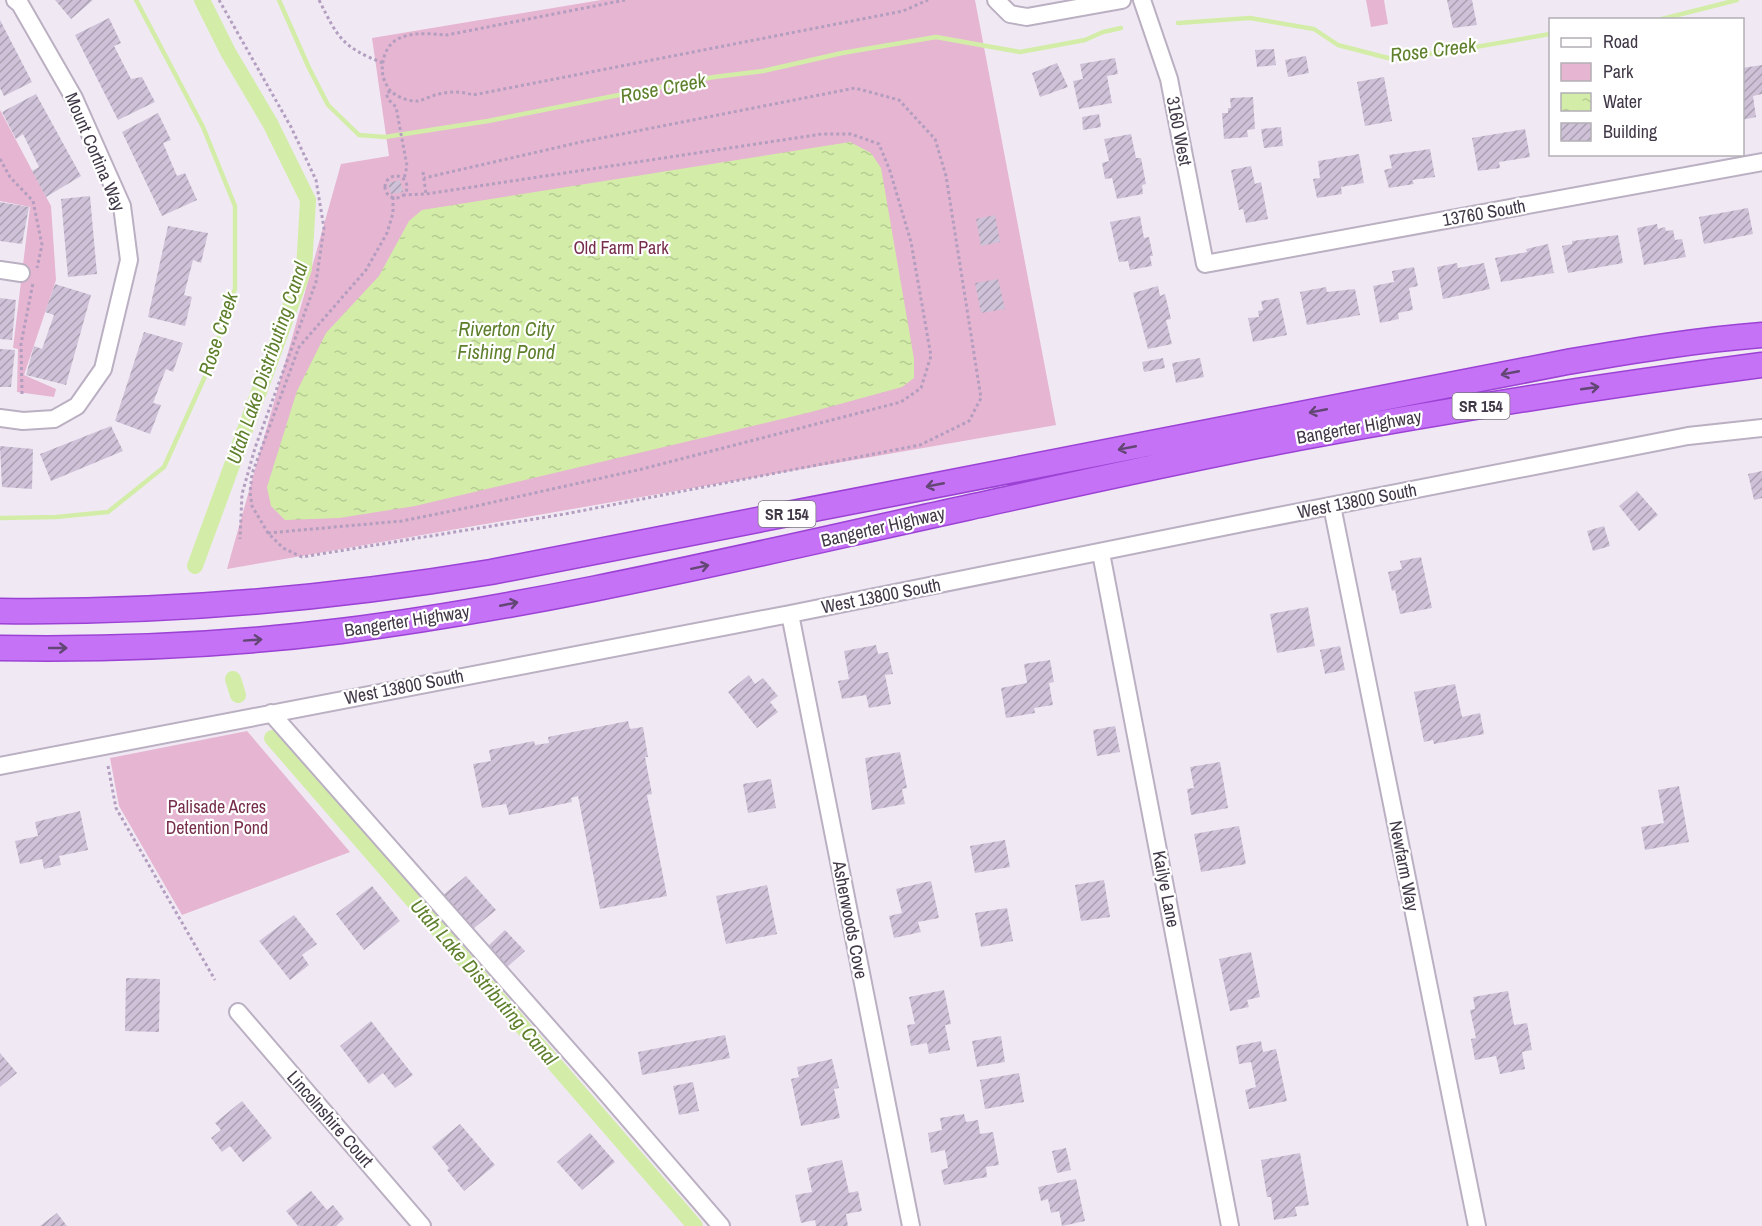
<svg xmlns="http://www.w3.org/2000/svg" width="1762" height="1226" font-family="'Archivo Narrow',sans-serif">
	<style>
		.park { fill: #e6b5d1 }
		.water { fill: url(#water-ripples) }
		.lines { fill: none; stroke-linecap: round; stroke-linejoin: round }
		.stream { stroke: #d3eda9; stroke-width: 4.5 }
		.canal { stroke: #d3eda9; stroke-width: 16 }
		.building { fill: url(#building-hatch) }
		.minor-casing { stroke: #bbafc2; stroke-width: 20 }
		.highway-casing { stroke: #9b42d5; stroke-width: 27 }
		.path { stroke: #b39ec0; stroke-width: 3; stroke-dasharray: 3 3; stroke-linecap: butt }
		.minor { stroke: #fff; stroke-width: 16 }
		.highway { stroke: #c672f6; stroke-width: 24 }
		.oneway { stroke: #624673 }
		.labels { text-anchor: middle; stroke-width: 4.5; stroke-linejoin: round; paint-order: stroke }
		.shield { fill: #fff; stroke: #7a747e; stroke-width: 1.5 }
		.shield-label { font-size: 16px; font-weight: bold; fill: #413847 }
		.street-label { font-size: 18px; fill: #413847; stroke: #fff }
		.park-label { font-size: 18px; fill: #762e4b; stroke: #fff }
		.water-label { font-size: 20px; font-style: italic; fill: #5e7f2b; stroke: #fff }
	</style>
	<defs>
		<pattern id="water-ripples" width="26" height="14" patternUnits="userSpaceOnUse" patternTransform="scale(1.5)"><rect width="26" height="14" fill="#d3eda9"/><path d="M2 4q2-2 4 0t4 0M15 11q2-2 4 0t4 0" fill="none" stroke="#b6cc93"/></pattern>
		<pattern id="building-hatch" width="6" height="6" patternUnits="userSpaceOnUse" patternTransform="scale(1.5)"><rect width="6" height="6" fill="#cfc2d8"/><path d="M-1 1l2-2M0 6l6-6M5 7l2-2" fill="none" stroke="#aa9fb1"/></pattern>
	</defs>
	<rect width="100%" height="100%" fill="#f0e9f4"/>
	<path class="park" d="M601 0H975L1056 425 227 569 341 164 389 156 372 38Z
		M1366 0H1384L1388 24 1371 27Z
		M0 110 51 206 56 280 24 375 56 389 54 397 17 392 18 349 13 348 30 207 0 201Z
		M247 731 350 852 182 915 119 806 110 758Z"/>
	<path class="water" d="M850 142 871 153 881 168 914 359V378L902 387 811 412 415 506 339 518 285 520 271 506 267 487 297 391 326 333 379 276 409 221 422 210Z"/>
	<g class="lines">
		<path class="stream" d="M279 0 309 68 328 105 359 135 385 137 488 121 639 91 714 77 763 71 842 53 936 37 1020 52 1085 40 1103 32 1121 28
			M1658 20 1737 0
			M1178 23 1250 18 1314 29 1338 45 1388 58 1447 52 1550 34
			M0 518 56 517 108 512 164 467 207 372 235 289V206L203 127 136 0"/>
		<path class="canal" d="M195 566 304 269 308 200 270 123 228 52 202 0
			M233 679 238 695
			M272 738 695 1226"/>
	</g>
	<path class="building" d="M55 0H93L71 19Z
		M1447 0H1472L1477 25 1453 28Z
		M109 18 121 43 114 46 131 79 142 77 155 102 118 120 75 35Z
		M0 20 32 82 4 96 0 88Z
		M1274 49 1276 65 1257 67 1255 50Z
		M1306 56 1309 73 1288 77 1285 60Z
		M1115 58 1118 74 1107 76 1112 103 1079 109 1073 81 1083 79 1080 64Z
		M1057 63 1068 87 1040 97 1032 73Z
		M1762 65V94L1753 96 1756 117 1742 120V68Z
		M1384 77 1392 121 1365 126 1357 82Z
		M36 94 81 176 46 197 32 171 39 167 23 134 16 139 2 112Z
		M1253 97 1255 129 1247 130 1248 137 1224 139 1222 113H1228V108H1231L1230 98Z
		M158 113 171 140 163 143 177 176 185 173 197 200 162 216 122 132Z
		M1099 114 1101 127 1083 130 1082 117Z
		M1281 127 1283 146 1264 148 1261 129Z
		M1525 129 1530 157 1499 162 1500 168 1478 171 1472 138Z
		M1131 134 1136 158H1141L1146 184 1142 185 1143 194 1117 199 1112 178 1105 179 1102 163 1109 161 1104 139Z
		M1430 149 1435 177 1412 180 1414 184 1389 188 1384 170 1392 168 1389 155Z
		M1359 154 1364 183 1341 187 1342 194 1317 198 1313 179 1320 178 1318 161Z
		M1251 166 1255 184 1261 182 1268 219 1246 223 1243 209 1239 210 1231 170Z
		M400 180 403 192 391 194 388 183Z
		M90 196 97 274 68 277 61 199Z
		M0 202 29 207 22 244 0 241Z
		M1748 208 1753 234 1704 244 1699 217Z
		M995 215 1000 242 981 246 976 219Z
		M1140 216 1144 238 1149 237 1153 256H1150L1152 266 1130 270 1128 261 1119 262 1110 222Z
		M1657 224 1658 229 1665 227 1666 231 1673 230 1675 240 1682 239 1686 257 1644 265 1637 228Z
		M168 226 208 233 201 263 193 260 184 295 192 297 185 326 148 317Z
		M1618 235 1623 263 1568 273 1562 246 1572 244V241Z
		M1548 244 1554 273 1501 282 1495 258 1527 252 1526 249Z
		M1457 263 1458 268 1484 263 1490 289 1443 299 1437 267Z
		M1414 267 1418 286 1409 288 1413 310 1398 313 1399 319 1380 323 1373 286 1394 282 1392 271Z
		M998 279 1005 309 981 313 975 283Z
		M55 284 91 295 66 385 26 375 34 346 42 349 54 315 45 312Z
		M1158 286 1160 296 1165 294 1171 319 1166 320 1172 344 1148 349 1133 293Z
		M1326 287 1327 292 1355 289 1360 315 1307 325 1300 292Z
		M0 298 16 300 12 340 0 339Z
		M1279 298 1287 335 1253 342 1248 318 1259 317 1258 311 1263 310 1261 301Z
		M144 332 183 343 173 372 166 369 153 403 161 405 150 434 115 421Z
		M0 349 15 350 11 387H0Z
		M1163 358 1165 368 1144 372 1142 362Z
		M1200 358 1204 377 1176 383 1172 363Z
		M111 426 123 451 51 481 40 454Z
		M0 446 33 449 32 489 2 487Z
		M1762 471V498L1754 500 1748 474Z
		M1637 491 1658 515 1639 531 1619 506Z
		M1604 526 1610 546 1593 551 1587 531Z
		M1421 557 1432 608 1400 614 1395 590 1392 591 1388 572 1402 569 1400 561Z
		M1308 607 1315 646 1277 653 1270 614Z
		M876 645 878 654 888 652 893 674 885 675 891 704 869 708 866 695 842 699 838 681 849 679 844 651Z
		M1340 646 1345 670 1325 674 1320 650Z
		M1050 660 1054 682 1049 683 1053 705 1034 708 1035 713 1006 718 1001 688 1027 683 1024 664Z
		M749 675 755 684 763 678 778 696 770 702 778 712 757 728 728 692Z
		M1455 684 1462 717 1480 713 1484 734 1434 744 1433 740 1424 742 1414 692Z
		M628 721 630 729 643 727 648 757H645L652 794 647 795 667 896 600 909 578 796 571 798 572 802 509 815 506 804 482 808 473 764 491 761 489 750 534 741 535 745 549 743 548 737Z
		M1115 726 1120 752 1097 756 1093 730Z
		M900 752 907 788 902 789 905 804 872 810 865 758Z
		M1220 762 1228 808 1191 815 1187 789 1194 788 1190 767Z
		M771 779 776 808 748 813 743 784Z
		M1679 786 1689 842 1645 850 1641 827 1664 823 1658 790Z
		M80 811 88 850 59 856 61 865 44 869 42 859 20 864 15 841 38 836 35 822Z
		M1239 826 1246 864 1201 872 1194 834Z
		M1005 840 1010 867 975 873 970 846Z
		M466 876 496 910 473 929 443 895Z
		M1104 880 1110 917 1081 921 1075 885Z
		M931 881 939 918 918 922 921 932 894 938 889 916 902 913 896 889Z
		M767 885 777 934 726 944 716 896Z
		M372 886 400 921 364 950 336 914Z
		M1007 908 1013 941 981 947 975 913Z
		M294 915 317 944 302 955 309 965 290 980 259 941Z
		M505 930 525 951 506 968 487 947Z
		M1251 952 1260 997 1247 1000 1249 1007 1230 1011 1219 959Z
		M126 978 160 979 159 1032 125 1031Z
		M944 990 951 1024 945 1025 950 1050 929 1054 927 1043 911 1046 907 1025 915 1024 909 997Z
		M1508 991 1514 1025 1527 1023 1532 1050 1522 1052 1525 1069 1500 1074 1496 1056 1475 1060 1471 1039 1476 1038 1470 1010 1475 1009 1473 997Z
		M371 1021 413 1075 395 1088 383 1073 369 1084 340 1046Z
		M725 1035 730 1058 642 1075 638 1052Z
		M1001 1036 1005 1062 977 1067 972 1041Z
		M1261 1041 1263 1052 1276 1049 1287 1101 1249 1109 1245 1090 1256 1087 1251 1062 1239 1064 1236 1046Z
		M0 1053 17 1073 0 1087Z
		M832 1059 839 1088 834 1089 840 1118 801 1126 791 1079 799 1077 797 1067Z
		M1019 1073 1024 1102 985 1109 980 1080Z
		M693 1082 699 1111 679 1115 673 1086Z
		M242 1101 272 1138 243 1162 230 1146 222 1152 211 1138 221 1130 215 1123Z
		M964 1114 966 1122 978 1120 980 1134 993 1132 999 1165 986 1167 987 1177 944 1185 941 1170 948 1168 945 1150 931 1153 928 1133 942 1130 940 1118Z
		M460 1124 495 1165 464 1191 447 1170 449 1168 432 1147Z
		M590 1133 615 1162 582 1190 557 1162Z
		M1066 1148 1071 1170 1057 1173 1052 1151Z
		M1300 1153 1309 1205 1295 1207 1297 1216 1274 1220 1271 1197H1267L1261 1160Z
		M842 1160 849 1193 858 1191 862 1211 846 1214 848 1226H816L815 1220 801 1223 795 1195 812 1192 807 1168Z
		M1076 1179 1085 1221 1062 1226 1059 1211 1051 1213 1048 1199 1041 1201 1038 1187Z
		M311 1191 327 1210 333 1205 344 1219 336 1226H298L286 1211Z
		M57 1213 67 1226H40Z"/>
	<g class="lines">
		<g class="minor-casing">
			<path id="minor" d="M996 0 1010 14 1027 17 1122 0
				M1142 0 1169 79 1205 264 1762 162
				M0 270 21 273
				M0 418 23 421 54 419 77 406 103 369 129 260 122 206 74 98 20 4 15 0
				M1332 506 1477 1226
				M1101 553 1230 1226
				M790 614 911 1226
				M271 713 601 1087 721 1226
				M0 766 790 614 1248 522 1688 436 1762 428
				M238 1012 422 1226"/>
		</g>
		<g class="highway-casing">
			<path id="highway" d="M0 611C165 613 328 599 491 572L1567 362C1632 351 1696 340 1762 335
				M0 648C114 650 228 645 341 631 552 604 759 553 966 508 1080 483 1195 457 1309 436 1460 408 1610 385 1762 365"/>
		</g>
		<path class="path" d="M219 0 291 127 316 180 324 228 316 282 255 448 242 494 240 539
			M319 0C338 38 342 47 383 63
			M625 0 447 35C422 33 388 29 383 62 381 72 383 80 389 89 394 96 409 102 418 101 424 100 430 96 436 95 448 91 461 91 473 95L903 11 928 0
			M390 91 386 94 389 100 396 107 407 166 404 179
			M0 159 10 177 33 201 42 245 37 268
			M423 172 426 194
			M385 187a11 11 0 1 1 22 0a11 11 0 1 1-22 0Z
			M393 197V213L387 233 366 270 299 347 252 474 250 492 252 506 268 533 283 548 302 557 565 514 920 445 969 421 981 398 946 176 935 139 899 100 855 88 581 142 424 178
			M22 394 21 344 33 283
			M268 533 402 521 476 506 642 469 901 402 921 388 931 356 911 242 890 171 879 144 851 134H822L426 194 403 195
			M108 766 116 808 215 980"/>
		<use href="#minor" class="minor"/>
		<use href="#highway" class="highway"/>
	</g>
	<defs><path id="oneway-shaft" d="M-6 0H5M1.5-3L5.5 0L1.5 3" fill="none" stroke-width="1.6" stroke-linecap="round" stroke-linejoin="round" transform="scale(1.5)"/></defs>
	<g class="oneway">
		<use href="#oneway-shaft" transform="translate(1510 373) rotate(169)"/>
		<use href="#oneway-shaft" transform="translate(1590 388) rotate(-8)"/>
		<use href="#oneway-shaft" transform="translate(1318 411) rotate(169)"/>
		<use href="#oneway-shaft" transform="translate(1127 448) rotate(169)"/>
		<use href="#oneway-shaft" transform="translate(935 485) rotate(169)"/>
		<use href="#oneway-shaft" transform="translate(700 567) rotate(-12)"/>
		<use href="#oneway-shaft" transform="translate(509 604) rotate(-11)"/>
		<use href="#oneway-shaft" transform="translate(253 640) rotate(-4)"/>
		<use href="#oneway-shaft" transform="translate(58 648)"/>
	</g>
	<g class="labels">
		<g class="shield">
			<rect x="1452.5" y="393" width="57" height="26" rx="4.5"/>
			<rect x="758.5" y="501" width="57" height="26" rx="4.5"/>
		</g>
		<g class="shield-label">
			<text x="1481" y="412">SR 154</text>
			<text x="787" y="520">SR 154</text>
		</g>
		<g class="street-label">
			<text transform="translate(1179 131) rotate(79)" y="6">3160 West</text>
			<text transform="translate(95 152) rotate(67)" y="6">Mount Cortina Way</text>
			<text transform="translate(1484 213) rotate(-10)" y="6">13760 South</text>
			<text transform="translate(1359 427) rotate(-10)" y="6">Bangerter Highway</text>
			<text transform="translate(1357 501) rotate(-11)" y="6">West 13800 South</text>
			<text transform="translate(883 527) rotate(-13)" y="6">Bangerter Highway</text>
			<text transform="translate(881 596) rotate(-11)" y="6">West 13800 South</text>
			<text transform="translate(407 621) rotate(-9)" y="6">Bangerter Highway</text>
			<text transform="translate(404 687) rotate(-11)" y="6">West 13800 South</text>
			<text transform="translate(1404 866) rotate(79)" y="6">Newfarm Way</text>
			<text transform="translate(1166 889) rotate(79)" y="6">Kailye Lane</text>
			<text transform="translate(850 920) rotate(79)" y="6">Asherwoods Cove</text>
			<text transform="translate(330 1119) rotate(49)" y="6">Lincolnshire Court</text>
		</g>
		<g class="park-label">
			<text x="621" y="254">Old Farm Park</text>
			<text x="217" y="813">Palisade Acres<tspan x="217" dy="21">Detention Pond</tspan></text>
		</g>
		<g class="water-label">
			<text transform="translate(1433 50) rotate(-7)" y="7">Rose Creek</text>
			<text transform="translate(663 88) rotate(-11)" y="7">Rose Creek</text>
			<text x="506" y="336">Riverton City<tspan x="506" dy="23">Fishing Pond</tspan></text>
			<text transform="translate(218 334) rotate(-72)" y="7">Rose Creek</text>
			<text transform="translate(267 363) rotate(-71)" y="7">Utah Lake Distributing Canal</text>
			<text transform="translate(484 982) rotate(49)" y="7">Utah Lake Distributing Canal</text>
		</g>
	</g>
	<rect x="1549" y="18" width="195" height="138" fill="#ffffff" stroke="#b3afb5" stroke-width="1.5"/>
	<rect x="1561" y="38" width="30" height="9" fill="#ffffff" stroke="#b3afb5" stroke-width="1.5"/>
	<text x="1603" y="48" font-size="18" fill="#413847">Road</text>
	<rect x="1561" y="63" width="30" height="18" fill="#e6b5d1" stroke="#b3afb5" stroke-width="1.5"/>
	<text x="1603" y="78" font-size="18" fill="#413847">Park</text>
	<rect x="1561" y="93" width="30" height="18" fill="url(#water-ripples)" stroke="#b3afb5" stroke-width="1.5"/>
	<text x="1603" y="108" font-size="18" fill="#413847">Water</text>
	<rect x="1561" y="123" width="30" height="18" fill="url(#building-hatch)" stroke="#b3afb5" stroke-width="1.5"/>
	<text x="1603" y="138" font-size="18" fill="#413847">Building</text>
</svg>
